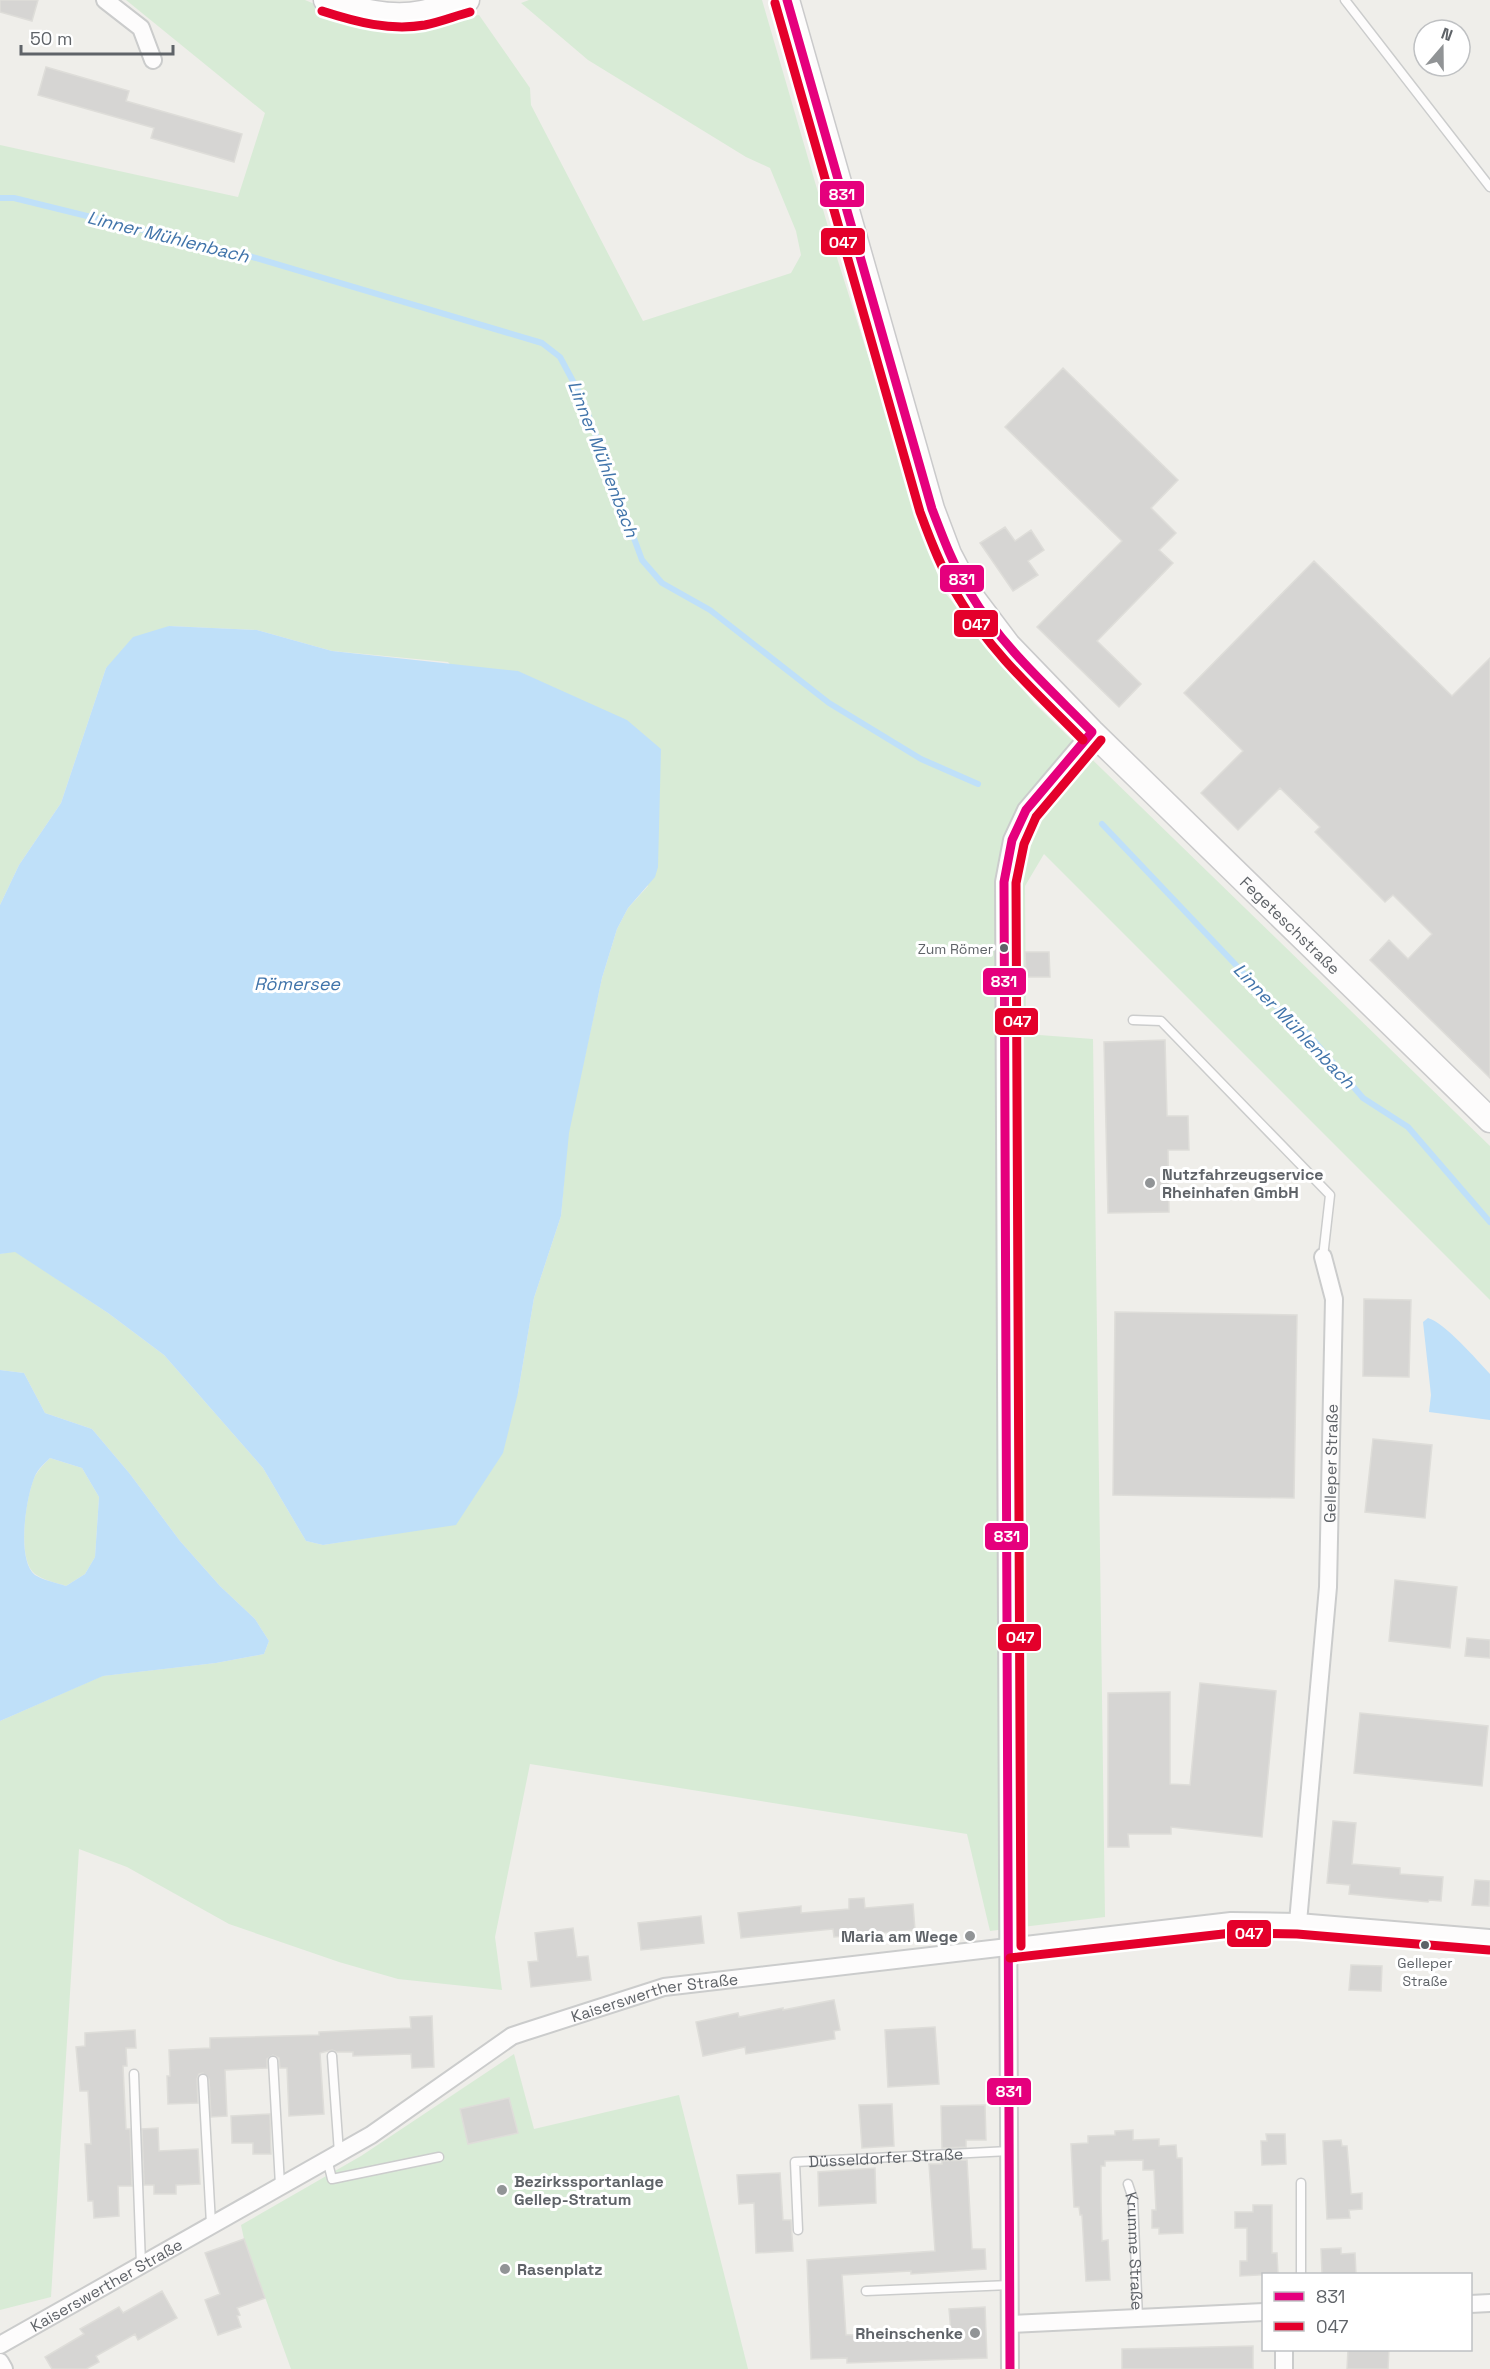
<svg xmlns="http://www.w3.org/2000/svg" width="1490" height="2369" font-family="'Space Grotesk',sans-serif">
	<style>
		.green { fill: #d8ebd6 }
		.water { fill: #bfe0f9; fill-rule: evenodd }
		.lines { fill: none; stroke-linecap: round; stroke-linejoin: round }
		.stream { stroke: #bfe0f9; stroke-width: 6 }
		.building { fill: #d6d5d3; stroke: #deddd9; stroke-width: 1.5 }
		.lane-casing { stroke: #cbcccc; stroke-width: 11 }
		.street-casing { stroke: #cbcccc; stroke-width: 20 }
		.secondary-casing { stroke: #cacacb; stroke-width: 27 }
		.lane { stroke: #fdfcfc; stroke-width: 8 }
		.street { stroke: #fdfcfc; stroke-width: 16 }
		.secondary { stroke: #fdfcfc; stroke-width: 24 }
		.bus-1-casing { stroke: #fff; stroke-width: 14 }
		.bus-2-casing { stroke: #fff; stroke-width: 14 }
		.bus-1 { stroke: #e5007d; stroke-width: 9 }
		.bus-2 { stroke: #e4002b; stroke-width: 9 }
		.bus-dot { fill: #5f6368; stroke: #fff; stroke-width: 2 }
		.poi-dot { fill: #919496; stroke: #fff; stroke-width: 2 }
		.labels { text-anchor: middle; stroke-width: 6; stroke-linejoin: round; paint-order: stroke }
		.bus-label { font-size: 14px; fill: #5f6368; stroke: #fff; text-anchor: end }
		.street-label { font-size: 16px; fill: #5f6368; stroke: #fff }
		.poi-label { font-size: 16px; font-weight: bold; fill: #5f6368; stroke: #fff; text-anchor: start }
		.water-label { font-size: 18px; font-style: italic; fill: #4174aa; stroke: #fff }
		.line-badge { stroke: #fff; stroke-width: 2 }
		.badge-label { font-size: 16px; text-anchor: middle; font-weight: bold; fill: #fff }
	</style>
	<rect width="100%" height="100%" fill="#efeeea"/>
	<path class="green" d="M126 0H305L348 18 396 28 479 15 530 88 531 105 643 321 791 273 801 255 796 231 770 168 746 157 588 60 521 3 529 0H762L838 261 942 589 1034 703 1490 1146V1300L1044 854 1025 886 1026 1034 1093 1039 1105 1917 990 1931 967 1834 530 1764 495 1937 502 1990 398 1979 339 1962 229 1924 127 1867 79 1849 51 2297 0 2310V1721L102 1676 216 1663 264 1654 269 1641 255 1619 220 1586 180 1541 130 1474 92 1429 45 1413 24 1373 0 1370V1254L15 1251 108 1313 164 1355 263 1468 306 1541 323 1545 456 1524 518 1393 534 1298 561 1216 568 1133 602 978 617 929 628 908 648 886 448 662 332 651 257 630 169 626 106 668 61 803 19 865 0 905V145L238 197 265 113Z
		M50 1458 82 1468 99 1497 95 1557 85 1574 66 1586C57 1583 43 1580 35 1574 16 1560 26 1495 35 1476 39 1469 45 1463 50 1458Z
		M514 2054 534 2129 679 2095 748 2369H291L244 2239 241 2225 361 2156Z"/>
	<path class="water" d="M169 626 257 630 332 651 518 671 627 720 661 749 658 867 655 877 628 908 617 929 602 978 569 1133 561 1216 534 1298 518 1393 503 1453 456 1525 323 1545 306 1541 263 1468 164 1355 108 1313 15 1252 0 1254V905L19 865 61 803 106 668 133 637Z
		M1428 1318C1444 1322 1477 1360 1490 1374V1420L1429 1412 1431 1395 1423 1322Z
		M0 1370 24 1373 45 1413 92 1429 130 1474 180 1541 220 1586 255 1619 269 1641 264 1654 216 1663 103 1676 0 1721ZM50 1458 82 1468 99 1497 95 1557 85 1574 66 1586C57 1583 43 1580 35 1575 16 1560 26 1496 35 1476 38 1469 45 1463 50 1458Z"/>
	<g class="lines">
		<path class="stream" d="M0 198H14L249 256 542 343 560 357 582 398 642 560 662 583 710 610 829 703 921 759 978 784
			M1102 824 1271 1002 1309 1035 1363 1098 1408 1127 1490 1222"/>
	</g>
	<path class="building" d="M0 0H38L32 21 0 12Z
		M46 67 129 91 126 101 242 134 234 162 151 138 154 128 38 95Z
		M1063 368 1178 480 1151 508 1176 533 1159 550 1173 563 1097 641 1141 684 1119 707 1037 627 1122 541 1005 427Z
		M1005 527 1015 541 1031 530 1044 550 1028 561 1038 575 1013 591 980 543Z
		M1314 561 1452 696 1490 658V1078L1370 960 1389 940 1408 959 1432 934 1393 895 1385 902 1315 832 1320 827 1280 788 1238 830 1201 793 1243 751 1184 693Z
		M1025 952H1049L1050 977H1026Z
		M1165 1040 1167 1116H1188L1189 1150H1168L1169 1212 1108 1213 1104 1042Z
		M1364 1299 1411 1300 1409 1377 1363 1376Z
		M1115 1312 1297 1315 1294 1498 1113 1495Z
		M1373 1439 1432 1445 1425 1518 1365 1512Z
		M1395 1580 1457 1587 1450 1648 1389 1641Z
		M1467 1638 1490 1640V1658L1465 1656Z
		M1200 1683 1276 1691 1262 1837 1171 1827V1834H1128L1129 1847H1108V1693L1170 1692V1784L1190 1785Z
		M1360 1713 1488 1726 1482 1786 1354 1773Z
		M1333 1821 1356 1823 1352 1864 1400 1868V1874L1443 1877 1441 1901 1429 1900 1428 1902 1349 1894 1350 1885 1327 1883Z
		M1475 1880 1490 1881 1489 1906 1472 1905Z
		M864 1898 865 1908 913 1904 915 1930 834 1937 833 1929 741 1938 738 1913 801 1906V1913L849 1909V1899Z
		M701 1916 704 1943 641 1950 638 1923Z
		M573 1928 577 1957 588 1956 591 1980 531 1987 528 1962 538 1961 535 1933Z
		M1351 1965 1382 1966 1381 1991 1349 1990Z
		M834 2000 840 2030 834 2031 835 2039 746 2054 745 2047 703 2056 696 2022 738 2013 739 2017 783 2008V2010Z
		M432 2016 434 2067 412 2068 411 2054 353 2056V2052H337L332 2050 320 2053 324 2114 289 2116 287 2068H280L279 2058 273 2055 267 2059V2068L225 2070 227 2116 211 2117 209 2079 203 2073 199 2074 197 2079 198 2103 168 2104 167 2076H170L169 2050 210 2048V2038L319 2035V2032L411 2028 410 2017Z
		M935 2027 939 2084 888 2087 885 2030Z
		M135 2030 136 2048H126L127 2066H123L126 2129H130L132 2186H118L119 2216 94 2218 93 2201H88L85 2144H91L88 2091H80L76 2047 85 2046V2033Z
		M509 2098 518 2133 468 2144 460 2109Z
		M892 2104 894 2146 862 2148 859 2105Z
		M985 2105 986 2140H966V2147L942 2148 941 2106Z
		M270 2114 271 2154H253V2143H232L231 2116Z
		M158 2128 159 2151 198 2149 200 2184 176 2185V2194H154V2185H144L142 2129Z
		M1133 2130V2140L1159 2139V2146L1176 2145 1177 2158H1182L1183 2233 1159 2234V2228H1152V2210H1156L1154 2170H1143V2160L1105 2161V2166H1101V2201L1102 2241 1108 2240 1110 2280 1086 2281 1082 2215H1080L1079 2207H1074L1071 2144 1088 2143V2136L1115 2135V2131Z
		M1266 2134H1285L1286 2164 1262 2165 1261 2141H1267Z
		M1341 2140 1342 2146H1347L1351 2194 1362 2193V2209L1349 2210 1350 2218 1327 2219 1323 2141Z
		M967 2160 972 2249H985L986 2269 911 2274V2271L842 2275 846 2335 951 2332 949 2309 985 2307 987 2358 847 2363V2358L811 2359 807 2260 935 2251 929 2164H942V2161Z
		M875 2168 876 2203 819 2206 818 2172Z
		M780 2173 783 2220H791L793 2251 756 2253 754 2203 739 2204 737 2175Z
		M1253 2205H1272V2253H1277L1278 2274 1240 2276V2261H1247V2228H1235V2212H1253Z
		M244 2239 265 2298 237 2308 240 2315 237 2316 241 2327 218 2335 205 2300 220 2294 205 2253Z
		M1341 2248V2254L1355 2253 1356 2274H1322L1321 2249Z
		M162 2291 177 2318 138 2340 135 2334 96 2356 99 2362 86 2369H52L45 2357 84 2334 80 2329 119 2307 123 2313Z
		M1253 2346V2369H1122V2349Z
		M1348 2349H1389L1388 2369H1347Z"/>
	<g class="lines">
		<g class="lane-casing">
			<g id="lane">
				<path d="M1345 0 1490 187"/>
				<path d="M1133 1020 1161 1021 1330 1195 1323 1257"/>
				<path d="M332 2056 339 2153"/>
				<path d="M273 2061 280 2185"/>
				<path d="M134 2074 141 2265"/>
				<path d="M203 2079 211 2224"/>
				<path d="M327 2159 332 2179 439 2157"/>
				<path d="M1301 2183V2274"/>
				<path id="s1" d="M1128 2184 1133 2199 1138 2318"/>
				<path id="s2" d="M798 2230 795 2162 1009 2151"/>
				<path d="M866 2291 1010 2285"/>
			</g>
		</g>
		<g class="street-casing">
			<g id="street">
				<path d="M105 0 141 28 153 60"/>
				<path id="s3" d="M1298 1922 1328 1587 1334 1299 1323 1257"/>
				<path d="M1470 2304 1490 2303"/>
				<path d="M1010 2324 1264 2312"/>
				<path id="s4" d="M0 2345 371 2135 512 2036 524 2032 664 1987 1231 1921 1298 1922 1490 1938"/>
				<path d="M0 2362 4 2369"/>
				<path d="M1010 2369 1004 882 1012 840 1026 810 1092 732"/>
				<path d="M1284 2369V2350"/>
			</g>
		</g>
		<g class="secondary-casing">
			<g id="secondary">
				<path d="M326 0C356 10 390 20 422 13 437 10 452 4 467 0"/>
				<path id="s5" d="M787 0 932 509 949 554 971 596 1008 645 1092 732 1490 1120"/>
			</g>
		</g>
		<use href="#lane" class="lane"/>
		<use href="#street" class="street"/>
		<use href="#secondary" class="secondary"/>
		<g class="bus-1-casing">
			<path id="bus-1" d="M787 0 932 509C943 538 954 567 970 593 1002 647 1049 688 1092 732
				M1010 2369 1004 882 1012 840 1026 810 1092 732"/>
		</g>
		<g class="bus-2-casing">
			<path id="bus-2" d="M775 3 920 512C931 542 943 573 960 600 992 654 1040 696 1083 740
				M322 11C356 22 390 31 425 25 440 22 455 16 470 12
				M1021 1946 1016 883 1024 844 1036 817 1101 740
				M1010 1958 1232 1933 1297 1934 1489 1950"/>
		</g>
		<use href="#bus-1" class="bus-1"/>
		<use href="#bus-2" class="bus-2"/>
	</g>
	<g class="bus-dot">
		<circle cx="1004" cy="948" r="5"/>
		<circle cx="1425" cy="1945" r="5"/>
	</g>
	<g class="poi-dot">
		<circle cx="1150" cy="1183" r="6"/>
		<circle cx="970" cy="1936" r="6"/>
		<circle cx="502" cy="2190" r="6"/>
		<circle cx="505" cy="2269" r="6"/>
		<circle cx="975" cy="2333" r="6"/>
	</g>
	<g class="labels">
		<g class="bus-label">
			<text x="993" y="954">Zum Römer</text>
			<text x="1425" y="1968" text-anchor="middle">Gelleper<tspan x="1425" dy="18">Straße</tspan></text>
		</g>
		<g class="street-label">
			<text dy="6" stroke="none"><textPath href="#s5" startOffset="1084">Fegeteschstraße</textPath></text>
			<text dy="6" stroke="none"><textPath href="#s3" startOffset="460">Gelleper Straße</textPath></text>
			<text dy="6" stroke="none"><textPath href="#s4" startOffset="747">Kaiserswerther Straße</textPath></text>
			<text dy="6" stroke="none"><textPath href="#s2" startOffset="159">Düsseldorfer Straße</textPath></text>
			<text dy="6" stroke="none"><textPath href="#s1" startOffset="68">Krumme Straße</textPath></text>
			<text dy="6" stroke="none"><textPath href="#s4" startOffset="122">Kaiserswerther Straße</textPath></text>
		</g>
		<g class="poi-label">
			<text x="1162" y="1180">Nutzfahrzeugservice<tspan x="1162" dy="18">Rheinhafen GmbH</tspan></text>
			<text x="958" y="1942" text-anchor="end">Maria am Wege</text>
			<text x="514" y="2187">Bezirkssportanlage<tspan x="514" dy="18">Gellep-Stratum</tspan></text>
			<text x="517" y="2275">Rasenplatz</text>
			<text x="963" y="2339" text-anchor="end">Rheinschenke</text>
		</g>
		<g class="water-label">
			<text transform="translate(168 237) rotate(14)" y="6">Linner Mühlenbach</text>
			<text transform="translate(603 459) rotate(69)" y="6">Linner Mühlenbach</text>
			<text x="297" y="990">Römersee</text>
			<text transform="translate(1294 1026) rotate(46)" y="6">Linner Mühlenbach</text>
		</g>
	</g>
	<g class="line-badge">
		<rect x="819" y="180" width="46" height="28" rx="6" fill="#e5007d"/>
		<rect x="820" y="227" width="46" height="29" rx="6" fill="#e4002b"/>
		<rect x="939" y="564" width="46" height="29" rx="6" fill="#e5007d"/>
		<rect x="953" y="609" width="46" height="29" rx="6" fill="#e4002b"/>
		<rect x="982" y="967" width="45" height="29" rx="6" fill="#e5007d"/>
		<rect x="994" y="1007" width="45" height="29" rx="6" fill="#e4002b"/>
		<rect x="984" y="1522" width="45" height="29" rx="6" fill="#e5007d"/>
		<rect x="997" y="1623" width="45" height="29" rx="6" fill="#e4002b"/>
		<rect x="1226" y="1919" width="46" height="29" rx="6" fill="#e4002b"/>
		<rect x="986" y="2077" width="46" height="29" rx="6" fill="#e5007d"/>
	</g>
	<g class="badge-label">
		<text x="842" y="200">831</text>
		<text x="843" y="248">047</text>
		<text x="962" y="585">831</text>
		<text x="976" y="630">047</text>
		<text x="1004" y="987">831</text>
		<text x="1017" y="1027">047</text>
		<text x="1007" y="1542">831</text>
		<text x="1020" y="1643">047</text>
		<text x="1249" y="1939">047</text>
		<text x="1009" y="2097">831</text>
	</g>
	<rect x="1262" y="2273" width="210" height="78" fill="#ffffff" stroke="#bfc1c3" stroke-width="1.5"/>
	<rect x="1274" y="2292" width="30" height="9" fill="#e5007d" stroke="#bfc1c3" stroke-width="1.5"/>
	<text x="1316" y="2303" font-size="18" fill="#5f6368">831</text>
	<rect x="1274" y="2322" width="30" height="9" fill="#e4002b" stroke="#bfc1c3" stroke-width="1.5"/>
	<text x="1316" y="2333" font-size="18" fill="#5f6368">047</text>
	<g transform="translate(1442 48) rotate(20)"><circle r="28" fill="#ffffff" stroke="#bfc1c3" stroke-width="1.5"/>
	<path d="M0-4.5L10 22L0 15L-10 22Z" fill="#919496"/>
	<text y="-9" font-size="16" font-weight="bold" text-anchor="middle" fill="#5f6368">N</text>
	</g>
	<path d="M21 45v9h152v-9" fill="none" stroke="#5f6368" stroke-width="3"/>
	<text x="30" y="45" font-size="18" fill="#5f6368" stroke="#ffffff" stroke-width="4.5" paint-order="stroke">50 m</text>
</svg>
